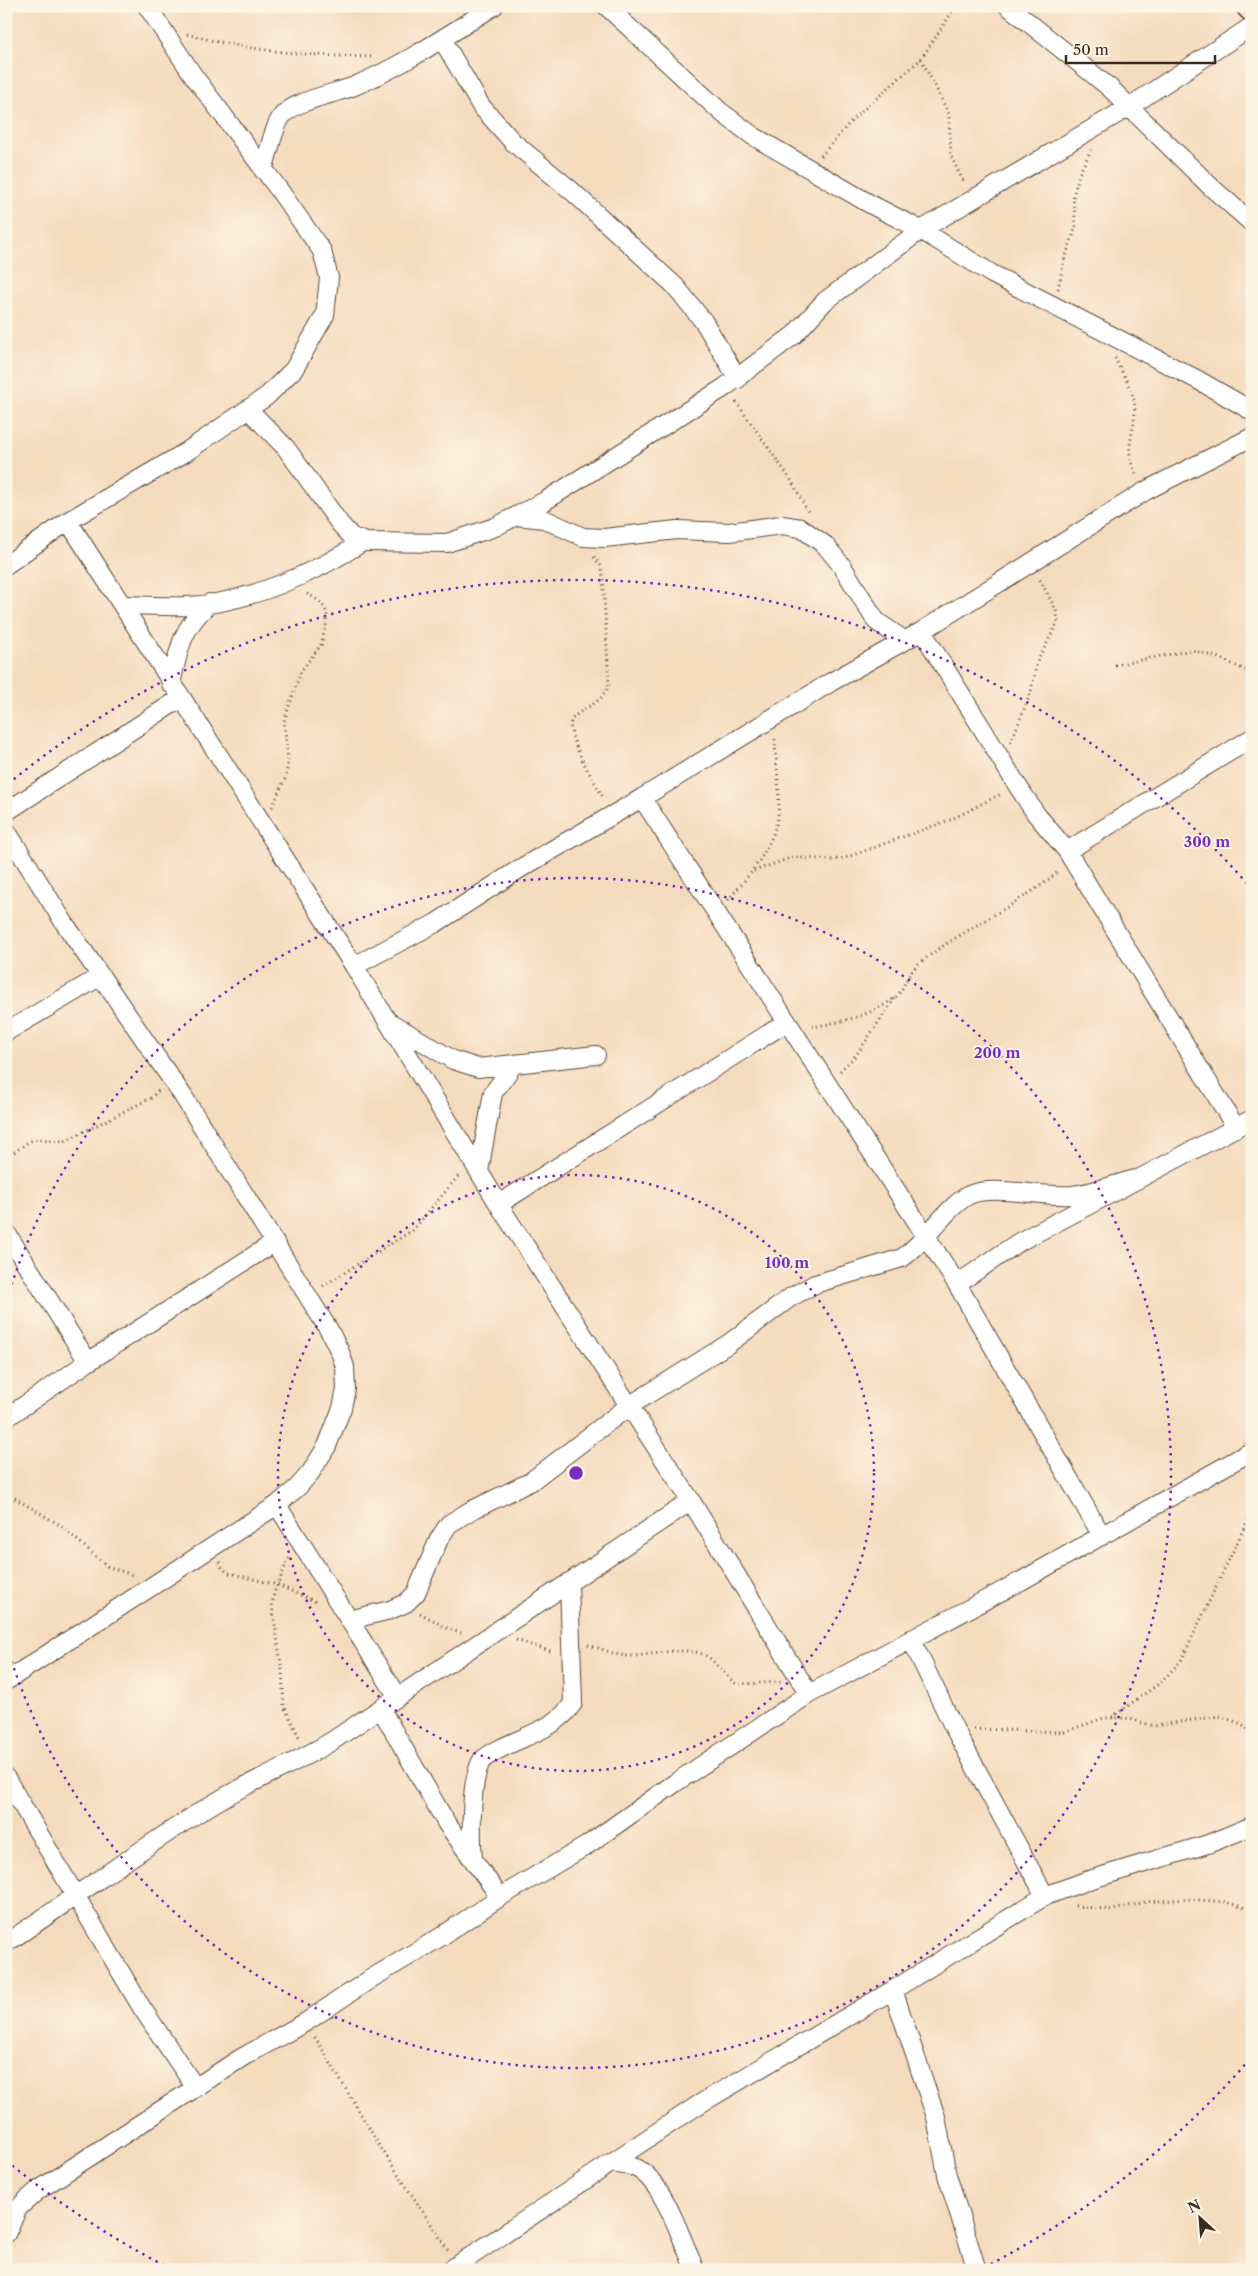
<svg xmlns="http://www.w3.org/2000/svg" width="1258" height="2276" font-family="'Libre Caslon Text',serif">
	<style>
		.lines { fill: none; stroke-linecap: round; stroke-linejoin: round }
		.street-casing { stroke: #574536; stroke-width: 20 }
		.secondary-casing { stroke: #574536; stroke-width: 28 }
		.path { stroke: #574536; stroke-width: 3; stroke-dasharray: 1 4; stroke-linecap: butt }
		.street { stroke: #fff; stroke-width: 18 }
		.secondary { stroke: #fde5c5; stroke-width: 25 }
		.ring { fill: none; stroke: #7b2cbf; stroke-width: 2.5; stroke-dasharray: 2.5 5 }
		.centre { fill: #7b2cbf; stroke: #fcf5e5; stroke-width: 2.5 }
		.ring-label { font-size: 15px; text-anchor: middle; font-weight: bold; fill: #7b2cbf; stroke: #fcf5e5; stroke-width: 4; stroke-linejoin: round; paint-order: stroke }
	</style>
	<rect width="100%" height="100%" fill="#fcf5e5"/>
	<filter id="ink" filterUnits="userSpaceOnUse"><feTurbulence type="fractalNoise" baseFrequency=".02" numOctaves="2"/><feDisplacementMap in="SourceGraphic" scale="10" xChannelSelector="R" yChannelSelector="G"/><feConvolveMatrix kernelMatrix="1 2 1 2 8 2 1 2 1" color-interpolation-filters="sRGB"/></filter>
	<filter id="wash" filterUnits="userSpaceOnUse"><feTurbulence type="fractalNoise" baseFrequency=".0096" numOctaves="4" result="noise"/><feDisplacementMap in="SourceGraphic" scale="20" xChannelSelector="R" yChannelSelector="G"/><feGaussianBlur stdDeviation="1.12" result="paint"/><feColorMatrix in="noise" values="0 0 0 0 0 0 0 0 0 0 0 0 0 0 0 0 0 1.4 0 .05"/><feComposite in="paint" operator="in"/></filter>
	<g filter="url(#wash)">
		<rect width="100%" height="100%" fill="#f5dbbe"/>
	</g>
	<g filter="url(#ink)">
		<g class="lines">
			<g class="street-casing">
				<path id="street" d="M606 6 721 112 753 136 870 204 921 230 992 274 1198 380 1252 411
					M1008 6 1110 88 1211 187 1252 223
					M442 39 481 106 513 142 573 192 675 286 704 322 738 379
					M263 170C268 156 273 128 282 116 294 101 333 94 352 87 403 66 448 35 494 6
					M248 409 286 448 340 524 352 537 366 542 447 543 495 527 545 501 725 387 794 335 825 301 921 230 1129 107 1252 26
					M516 516 544 519 583 537 604 538 677 530 729 532 782 525 801 528 825 545 842 566 876 621 905 641
					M68 521 354 966 504 1213 691 1501 809 1694
					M6 565 68 521 186 452 267 396 294 369 325 315 329 278 322 251 277 187 193 75 147 6
					M122 605C143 605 165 607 187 606 245 604 316 573 364 541
					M922 631 1017 785 1036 814 1067 851 1236 1128
					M171 684C179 649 181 628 210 603
					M642 798 957 1284 1102 1536
					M6 812 181 698
					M6 830 65 924 183 1096 329 1330 340 1352 345 1367 346 1389 342 1408 327 1446 311 1472 298 1487 277 1505 6 1681
					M1067 851 1252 738
					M354 966 436 923 521 868 642 798 831 682 922 631 1147 490 1252 437
					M391 1023 453 1060 478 1068 596 1055
					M6 1032 101 976
					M479 1171 493 1093 514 1064
					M499 1204 787 1022
					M6 1232 88 1362
					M957 1284 1019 1242 1252 1119
					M6 1418 88 1362 275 1242
					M277 1505 397 1696
					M349 1620 390 1610 406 1603 416 1593 439 1539 449 1524 470 1511 530 1482 629 1406 728 1344 791 1297 815 1284 902 1258C927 1241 946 1207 969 1195 992 1184 1045 1198 1073 1195 1094 1192 1116 1184 1136 1179
					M911 1639 954 1728 1045 1896
					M381 1709 447 1824 500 1897
					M6 1778 142 2008 195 2087
					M473 1859C471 1836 470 1779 482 1760 509 1738 554 1734 573 1703L569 1582
					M6 1943C78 1896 147 1843 221 1799 258 1778 296 1763 332 1741L691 1501
					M893 1990 936 2117 947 2175 977 2270
					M613 2163C620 2165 629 2165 636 2168 663 2180 683 2243 695 2270
					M6 2234 18 2208 37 2191 241 2058 306 2022 372 1978 439 1938 500 1897 586 1846 675 1783 809 1694 1021 1581 1252 1451
					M450 2270 698 2105 893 1990 1045 1896 1089 1880 1208 1844 1252 1826"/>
			</g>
			<g class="secondary-casing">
				<path id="secondary" d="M1249 6 1252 9"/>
			</g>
			<path class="path" d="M187 34C247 51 310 56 372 57
				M921 59 949 114 951 156 964 183
				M821 156 853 119 921 59 956 6
				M1058 289 1064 261 1076 227 1073 197 1079 174 1091 150
				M1115 358C1121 371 1131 386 1134 400 1139 428 1120 448 1137 475
				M736 402 791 480 808 512
				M594 557 601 566 603 577 609 684C603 704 586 705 573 718 561 730 597 786 604 799
				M1115 665 1192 650 1219 658 1252 673
				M1011 742 1031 692 1037 662 1058 622 1056 610 1039 578
				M272 807 286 777 288 760 284 721 301 671 321 645 326 625 327 614 324 607 318 600 307 594
				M754 871 793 857 831 860 845 858 952 819 1001 794
				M728 900C749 876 774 847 778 814 781 788 775 762 775 736
				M812 1027C833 1023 858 1019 878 1008 884 1005 892 1001 897 996 906 985 908 971 921 962 964 928 1016 907 1058 872
				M840 1071 857 1054 895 998
				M6 1158 30 1141 38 1139 65 1141 151 1098 159 1090
				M323 1286 413 1230 460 1174
				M6 1493 60 1525 107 1566 135 1576
				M289 1558 274 1593 272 1605 282 1670 284 1706 300 1739
				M220 1562 222 1568 229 1573 278 1585 316 1602
				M420 1613 447 1628 461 1633
				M516 1640 553 1652
				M588 1645C602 1648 615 1656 629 1656 652 1656 679 1646 702 1654 716 1659 724 1677 737 1684L781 1682
				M1112 1717 1160 1683 1181 1661 1252 1511
				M974 1729 1064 1732 1104 1718H1126L1154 1726 1219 1716 1242 1724 1252 1733
				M1075 1906 1113 1910 1146 1902 1186 1899 1226 1902 1252 1910
				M315 2037 379 2145 448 2250"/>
			<use href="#street" class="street"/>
			<use href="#secondary" class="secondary"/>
		</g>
	</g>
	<g class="ring">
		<circle cx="576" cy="1473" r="298"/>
		<path d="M7 1299A595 595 0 1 1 7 1647"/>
		<path d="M1250 2059A893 893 0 0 1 981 2269M171 2269A893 893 0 0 1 8 2162M8 784A893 893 0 0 1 1250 887"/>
	</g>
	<circle cx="576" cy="1473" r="8" class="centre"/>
	<g class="ring-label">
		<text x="1207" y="847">300 m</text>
		<text x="997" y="1058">200 m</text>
		<text x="787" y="1268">100 m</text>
	</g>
	<rect width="1258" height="2276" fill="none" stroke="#fcf5e5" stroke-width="25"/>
	<g transform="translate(1200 2218) rotate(334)" stroke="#fcf5e5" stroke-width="4" paint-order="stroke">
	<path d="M0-4L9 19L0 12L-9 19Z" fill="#3b2a1e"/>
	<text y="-8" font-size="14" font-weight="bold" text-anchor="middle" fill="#3b2a1e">N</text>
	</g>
	<path d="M1066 55v8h149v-8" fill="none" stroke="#3b2a1e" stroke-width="2.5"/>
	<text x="1073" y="55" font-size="15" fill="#3b2a1e" stroke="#fcf5e5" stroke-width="4" paint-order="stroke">50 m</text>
</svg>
